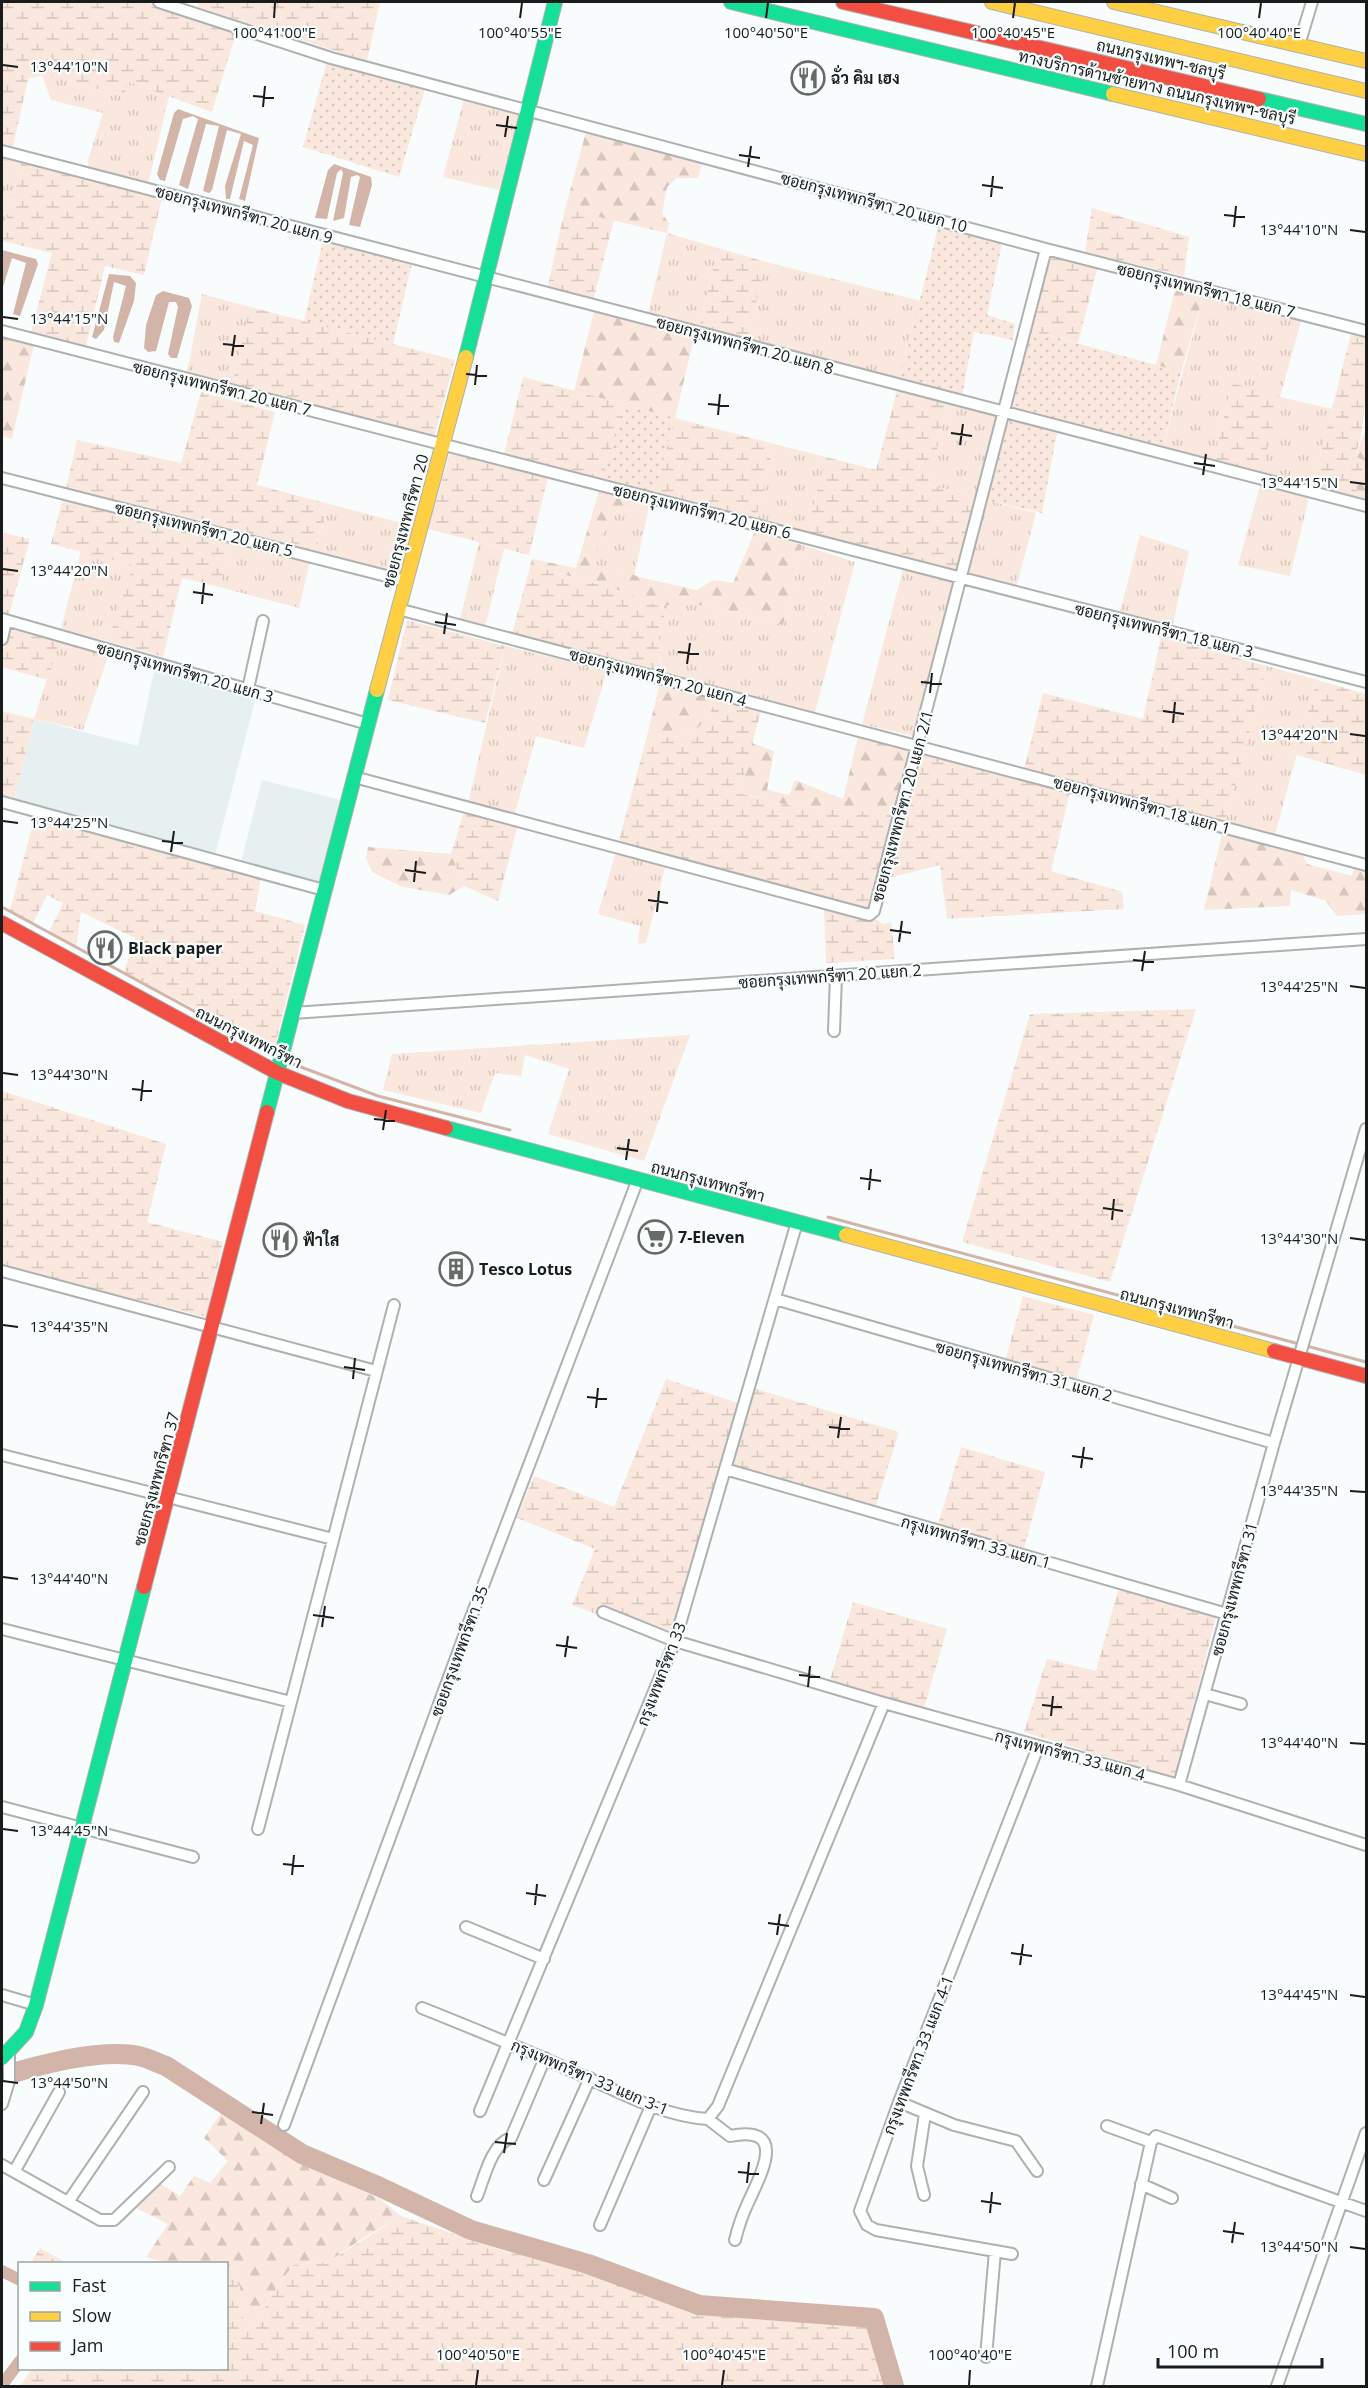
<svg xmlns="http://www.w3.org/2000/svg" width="1368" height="2388" font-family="'Open Sans',Sarabun,sans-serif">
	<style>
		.built { fill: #e7f0f1 }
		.grass { fill: url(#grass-tufts) }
		.forest { fill: url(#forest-firs) }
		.wetland { fill: url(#wetland-marsh) }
		.garden { fill: url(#garden-dots) }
		.water { fill: #d2b5a8 }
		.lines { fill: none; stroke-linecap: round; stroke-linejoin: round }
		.stream { stroke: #d2b5a8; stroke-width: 3 }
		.canal { stroke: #d2b5a8; stroke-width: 12 }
		.river { stroke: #d2b5a8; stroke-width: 20 }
		.street-casing { stroke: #aeb1b1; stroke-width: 14 }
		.fast-casing { stroke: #aeb1b1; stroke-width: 16 }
		.slow-casing { stroke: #aeb1b1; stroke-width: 16 }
		.jam-casing { stroke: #aeb1b1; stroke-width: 16 }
		.street { stroke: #feffff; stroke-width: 10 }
		.fast { stroke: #16e098; stroke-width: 14 }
		.slow { stroke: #ffcf43; stroke-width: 14 }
		.jam { stroke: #f24e42; stroke-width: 14 }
		.ticks { fill: none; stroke: #1a1c1c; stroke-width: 2 }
		.labels { text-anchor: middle; stroke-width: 4.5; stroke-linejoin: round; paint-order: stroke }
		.street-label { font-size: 16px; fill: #1a1c1c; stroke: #f8fdfd }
		.poi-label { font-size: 16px; font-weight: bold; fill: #1a1c1c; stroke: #f8fdfd; text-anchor: start }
		.ticks-label { font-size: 15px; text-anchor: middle; fill: #1a1c1c; stroke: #f8fdfd; stroke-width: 4.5; stroke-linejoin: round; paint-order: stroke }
	</style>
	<defs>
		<pattern id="grass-tufts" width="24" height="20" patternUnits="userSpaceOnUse" patternTransform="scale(1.5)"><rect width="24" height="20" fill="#fae7dd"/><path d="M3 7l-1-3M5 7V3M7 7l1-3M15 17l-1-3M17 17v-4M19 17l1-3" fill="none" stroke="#d6c6bd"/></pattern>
		<pattern id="forest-firs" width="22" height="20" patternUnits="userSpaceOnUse" patternTransform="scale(1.5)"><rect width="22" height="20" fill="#fae7dd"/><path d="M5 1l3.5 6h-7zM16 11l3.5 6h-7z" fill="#d6c6bd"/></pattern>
		<pattern id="wetland-marsh" width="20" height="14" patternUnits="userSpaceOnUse" patternTransform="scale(1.5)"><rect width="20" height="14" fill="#fae7dd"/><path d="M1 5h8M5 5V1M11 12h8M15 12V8" fill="none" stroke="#d6c6bd"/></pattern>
		<pattern id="garden-dots" width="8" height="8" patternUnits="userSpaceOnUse" patternTransform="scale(1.5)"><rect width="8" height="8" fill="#fae7dd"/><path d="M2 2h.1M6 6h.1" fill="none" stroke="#d6c6bd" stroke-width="1.8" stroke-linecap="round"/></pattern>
	</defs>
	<rect width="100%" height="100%" fill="#f9fcfc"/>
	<path class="built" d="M155 667 256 697 215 855 14 799 34 719 138 746Z
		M262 780 341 800 319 882 241 861Z"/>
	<path class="grass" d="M47 74 123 97 129 82 169 96 148 185 88 169V160L103 113 51 100 42 75Z
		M464 99 519 113 499 190 443 177Z
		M2 158 21 163 2 241Z
		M667 233 718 248 699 328 648 314Z
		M766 262 921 301 900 379 747 341Z
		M1204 293 1302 318 1280 397 1332 409 1312 488 1261 475 1232 384 1213 463 1162 450Z
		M202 294 250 307 232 385 187 373Z
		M948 404 999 417 977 496 928 485Z
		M774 444 826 457 806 535 755 522Z
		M1260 486 1309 497 1290 576 1238 565Z
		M985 500 1036 513 1016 588 973 577 967 569Z
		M329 504 413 526 401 575 315 553Z
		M617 511 648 512 634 576 620 570H591L603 529Z
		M1140 535 1189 551 1172 628 1119 615Z
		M231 541 310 561 299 608 219 587Z
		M479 542 504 549 485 627 460 619Z
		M802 545 855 562 815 712 660 671 659 635 667 605H702L783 625Z
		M81 551 134 565 108 641 61 629Z
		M903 569 954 582 913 736 862 724Z
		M59 642 109 654 83 730 34 719Z
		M505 646 607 671 584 748 536 736 514 817 468 804Z
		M1267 666 1317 680 1275 835 1225 823Z
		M616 852 665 868 646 943 638 944 640 926 598 914Z
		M690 1035 644 1161 548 1134 569 1069 525 1055 521 1076 495 1073 481 1113 383 1090 392 1054Z"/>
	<path class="forest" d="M586 132 702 164 698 178H677L667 187 662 214 669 223 667 233 565 209Z
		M1176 286 1204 293 1181 372 1156 365Z
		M594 312 694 338 675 418 574 391Z
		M2 336 34 344 12 439 2 436Z
		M1366 418V501L1354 497 1365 461 1355 457 1365 431Z
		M599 491 649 501 648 512 617 511 603 529 592 570H620L639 577 696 590 714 580 733 583 755 531 802 545 783 625 702 605H667L666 609 621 591 535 566 532 559 576 568Z
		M660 683 717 699C700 736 687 740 647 736Z
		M858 737 912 750 895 814 791 806 742 794 741 786 752 743 774 751 767 790 789 795 795 780 843 799Z
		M1223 830 1301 851 1307 864 1352 876 1354 865 1366 869V914L1337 916 1326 901 1291 890 1290 906 1204 910Z
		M368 847 451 854 464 886 449 895 403 887 372 872 366 858Z
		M221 2113 336 2179 380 2199 401 2216 363 2238 328 2262 293 2265 271 2296 258 2322 243 2319 240 2288 229 2263H168L146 2257 168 2224 136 2208 161 2184 180 2196 194 2176 210 2183 228 2161 204 2138Z"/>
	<path class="wetland" d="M2 2H148L237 30 212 112 129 82 123 97 47 74 28 79 13 147 2 144Z
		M200 2H380L367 61 197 7Z
		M21 163 162 198 144 275 105 266 86 346 31 332 52 253 2 241Z
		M1092 208 1189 237 1184 276 1085 252Z
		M565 209 614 220 593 301 547 289Z
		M718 248 766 262 747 341 699 328Z
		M1050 253 1098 266 1078 343 1029 330Z
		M250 307 455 360 434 437 232 385Z
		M1352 330 1366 334C1366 372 1368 422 1355 456L1365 461 1354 497 1312 488Z
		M523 377 623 404 602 482 504 454Z
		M1232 383 1280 397 1261 475 1213 463Z
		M897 391 948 404 928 485 977 496 957 573 806 535 826 457 876 470Z
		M201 392 275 412 257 485 329 504 315 553 66 488 77 440 181 463Z
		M675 418 774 444 755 522 654 494Z
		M450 453 548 477 529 555 428 529Z
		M63 498 231 541 219 587 182 578 163 657 108 641 133 565 51 544Z
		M4 533 30 539 8 618 2 616V543Z
		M532 559 535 566 621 591 666 609 659 635 660 671 512 634Z
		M407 620 505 646 485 723 388 700Z
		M9 629 59 642 48 680 2 667V653Z
		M1161 637 1267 666 1225 823 1024 769 1043 693 1143 719Z
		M1317 680 1366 694V775L1296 755Z
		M717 699 761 711 741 786 742 794 791 806 895 814 871 906 862 910 618 844 647 736C687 740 699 736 717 699Z
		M2 711 34 719 14 799 2 795Z
		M925 753 1070 792 1051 871 1122 892 1124 909 947 919 940 865 888 878 919 760Z
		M464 812 517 828 498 901 464 886 451 854Z
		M35 816 261 877 255 911 305 925 274 1049 124 972 135 938 81 912 76 948 49 932 63 903 47 895 33 923 10 910Z
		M824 909 875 918 883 924 891 922 895 959 826 963Z
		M1196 1009 1110 1282 962 1242 1030 1014Z
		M2 1091 166 1144 147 1222 223 1242 206 1317 2 1266Z
		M1023 1296 1094 1315 1076 1381 1005 1361Z
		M666 1379 738 1403 671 1631 599 1605 596 1614 572 1605 595 1549 517 1518 534 1476 614 1507Z
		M753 1388 899 1432 875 1508 733 1465Z
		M961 1447 1045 1472 1024 1548 938 1525Z
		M1118 1590 1216 1617 1175 1778 1024 1732 1047 1659 1096 1671Z
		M853 1602 947 1629 924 1708 830 1680Z
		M401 2216 510 2253 543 2255 711 2315 863 2322 872 2325 886 2386H20L32 2369 226 2368V2264L181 2263 206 2261 229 2263 240 2288 243 2319 258 2322 271 2296 293 2265 328 2262Z
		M40 2248 67 2263H31Z"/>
	<path class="garden" d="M327 61 425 89 399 177 303 147Z
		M939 224 1002 243 987 315 1015 324 1013 340 974 332 962 396 900 379Z
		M323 241 412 263 393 344 304 321Z
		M1029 330 1181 372 1162 450 1009 411Z
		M623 404 675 418 654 494 602 482Z
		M1007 420 1057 433 1042 513 985 500Z"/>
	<path class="water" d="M178 109 259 138 245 201 239 199 253 145 244 141 230 199H226L225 186 241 134 227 130 212 190 209 193 203 191 219 126 206 124 188 189 179 185 198 119 193 116 183 119 165 181 160 180 157 174 174 113Z
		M334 164 371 177 372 185 360 227 349 225 360 177 357 175 351 177 344 218 333 221 343 173 341 169 337 173 327 219 315 218 328 170Z
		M2 250 36 259 38 264 20 316 13 314 26 263 12 258 2 290Z
		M109 274 130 276 136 283 134 301 119 343 114 342 113 337 126 286 114 282 104 330 96 339 92 337Z
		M163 291 189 298 192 306 177 358H171L168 354 178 307 176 302H169L156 351 148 352 144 348 146 325 156 295Z"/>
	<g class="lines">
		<path class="stream" d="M2 907 277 1056
			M285 1061 378 1096 510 1130
			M828 1217 1366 1362"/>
		<path class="canal" d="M2 2271 20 2280
			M2 2385 20 2361"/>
		<path class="river" d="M2 2076C40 2065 100 2048 139 2056 148 2058 157 2063 166 2066L302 2154 380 2187 471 2230 588 2264 699 2305 874 2318 894 2386"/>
		<g class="street-casing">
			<path id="street" d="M159 2 331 58 1046 249 1366 331
				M1299 45 1312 2
				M2 151 1366 506
				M2 331 1366 682
				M2 478 406 581
				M398 609 1366 865
				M2 619 368 724
				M2 639 6 621
				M248 689 263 621
				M354 777 869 915 874 911 1046 249
				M2 802 324 890
				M293 1013 1366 939
				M834 1031 836 976
				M2 1271 376 1371
				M775 1299 1274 1443
				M2 1455 333 1539
				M725 1469 1227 1614
				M603 1612 675 1641 884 1703 1179 1785 1366 1845
				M2 1629 291 1702
				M1205 1694 1241 1704
				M1179 1785 1274 1443 1366 1129
				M2 1807 193 1857
				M258 1829 394 1305
				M466 1927 544 1959
				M2 1995 36 2005
				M422 2008C472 2028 521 2048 570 2070 614 2089 660 2116 708 2119L718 2106 884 1703
				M899 2102 954 2125 1016 2141 1037 2171
				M2 2104 9 2081V2053
				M480 2111 675 1641 797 1222
				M708 2119 730 2136C790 2124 760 2176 747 2205 742 2216 738 2228 735 2240
				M284 2125 470 1620 638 1179
				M1107 2126 1151 2142
				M2 2165 100 2220H114L169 2167
				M14 2172 59 2092
				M544 2180 590 2078
				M1141 2184 1172 2198
				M924 2195 917 2166 925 2114
				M477 2196C484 2179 491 2144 511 2138L545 2058
				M68 2202 143 2092
				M600 2225 651 2106
				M1012 2254 876 2230 867 2225 860 2211 899 2102 1038 1747
				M986 2357 995 2251
				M1097 2386 1151 2142 1156 2136 1366 2211
				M1277 2386 1366 2133"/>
		</g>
		<g class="fast-casing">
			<path id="fast" d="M731 2 1113 94
				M1259 99 1366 124
				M466 357 555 2
				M267 1112 377 690
				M446 1128 846 1235
				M2 2058 26 2032 36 2005 144 1587"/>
		</g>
		<g class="slow-casing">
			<path id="slow" d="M992 2 1366 91
				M1114 2 1366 61
				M1113 94 1366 154
				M377 690 466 357
				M846 1235 1274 1351"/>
		</g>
		<g class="jam-casing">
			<path id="jam" d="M843 2 1259 99
				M2 923 278 1073 348 1101 446 1128
				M1274 1351 1366 1376
				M144 1587 267 1112"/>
		</g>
		<use href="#street" class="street"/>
		<use href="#fast" class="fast"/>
		<use href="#slow" class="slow"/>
		<use href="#jam" class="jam"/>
	</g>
	<path class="ticks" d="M274 18 275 3M520 18 522 3M766 18 768 3M1013 18 1015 3M1259 18 1261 3M3 65 18 67M253 96 274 98M263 107 265 86M496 125 517 128M505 137 508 116M739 155 760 158M748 167 751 146M982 185 1003 188M991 197 993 176M1224 215 1245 217M1234 227 1236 206M1350 230 1365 232M3 317 18 319M223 344 244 346M232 356 235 335M466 374 487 376M475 385 477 365M708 404 729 406M718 415 720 394M951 433 972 436M960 445 963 424M1194 463 1215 466M1203 475 1206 454M1350 482 1365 484M3 569 18 571M193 592 213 595M202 604 204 583M435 622 456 625M444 634 447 613M678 652 699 654M687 664 690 643M921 682 942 684M930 693 932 673M1163 711 1184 714M1173 723 1175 702M1350 734 1365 736M3 821 18 823M162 841 183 843M171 852 174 831M405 870 426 873M414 882 416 861M648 900 668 903M657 912 659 891M890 930 911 933M899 942 902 921M1133 960 1154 962M1142 971 1145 951M1350 986 1365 988M3 1073 18 1075M132 1089 152 1091M141 1101 143 1080M374 1119 395 1121M383 1130 386 1110M617 1148 638 1151M626 1160 629 1139M860 1178 881 1181M869 1190 871 1169M1103 1208 1123 1211M1112 1220 1114 1199M1350 1238 1365 1240M3 1325 18 1327M344 1367 365 1370M353 1379 355 1358M587 1397 607 1399M596 1408 598 1388M829 1427 850 1429M838 1438 841 1417M1072 1456 1093 1459M1081 1468 1084 1447M1350 1491 1365 1492M3 1577 18 1579M313 1615 334 1618M322 1627 325 1606M556 1645 577 1648M565 1657 568 1636M799 1675 820 1677M808 1687 810 1666M1042 1705 1062 1707M1051 1716 1053 1696M1350 1743 1365 1744M3 1829 18 1831M283 1864 304 1866M292 1875 294 1855M526 1893 546 1896M535 1905 537 1884M768 1923 789 1926M777 1935 780 1914M1011 1953 1032 1956M1020 1965 1023 1944M1350 1995 1365 1997M3 2081 18 2083M252 2112 273 2115M261 2124 264 2103M495 2142 516 2144M504 2153 507 2133M738 2172 759 2174M747 2183 749 2162M981 2201 1001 2204M990 2213 992 2192M1223 2231 1244 2234M1232 2243 1235 2222M1350 2247 1365 2249M476 2385 478 2370M722 2385 724 2370M969 2385 970 2370"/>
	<defs>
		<g id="restaurant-ring" transform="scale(1.725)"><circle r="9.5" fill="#f8fdfd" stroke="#686a6a" stroke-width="1.5"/><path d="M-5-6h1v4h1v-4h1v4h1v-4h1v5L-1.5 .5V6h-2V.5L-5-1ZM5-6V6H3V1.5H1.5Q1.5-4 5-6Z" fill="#686a6a"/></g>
		<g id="supermarket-ring" transform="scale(1.725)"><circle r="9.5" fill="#f8fdfd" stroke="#686a6a" stroke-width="1.5"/><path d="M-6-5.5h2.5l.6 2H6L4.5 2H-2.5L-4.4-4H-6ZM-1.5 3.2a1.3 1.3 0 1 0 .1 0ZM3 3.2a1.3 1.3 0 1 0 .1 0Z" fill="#686a6a"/></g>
		<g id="building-ring" transform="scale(1.725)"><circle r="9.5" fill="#f8fdfd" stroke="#686a6a" stroke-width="1.5"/><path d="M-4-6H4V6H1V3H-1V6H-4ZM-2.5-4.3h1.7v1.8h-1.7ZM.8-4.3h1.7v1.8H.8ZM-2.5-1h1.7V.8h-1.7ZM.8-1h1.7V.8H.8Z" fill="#686a6a"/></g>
	</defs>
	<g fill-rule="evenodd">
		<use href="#restaurant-ring" x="808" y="78"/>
		<use href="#restaurant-ring" x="105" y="948"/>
		<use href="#supermarket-ring" x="655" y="1237"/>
		<use href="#restaurant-ring" x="280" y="1240"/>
		<use href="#building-ring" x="456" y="1269"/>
	</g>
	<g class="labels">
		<g class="street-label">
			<text transform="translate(1161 59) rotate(13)" y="6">ถนนกรุงเทพฯ-ชลบุรี</text>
			<text transform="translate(1157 87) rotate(13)" y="6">ทางบริการด้านซ้ายทาง ถนนกรุงเทพฯ-ชลบุรี</text>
			<text transform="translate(874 202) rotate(15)" y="6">ซอยกรุงเทพกรีฑา 20 แยก 10</text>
			<text transform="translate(244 214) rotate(15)" y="6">ซอยกรุงเทพกรีฑา 20 แยก 9</text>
			<text transform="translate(1206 290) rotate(14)" y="6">ซอยกรุงเทพกรีฑา 18 แยก 7</text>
			<text transform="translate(745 345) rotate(15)" y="6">ซอยกรุงเทพกรีฑา 20 แยก 8</text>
			<text transform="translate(222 388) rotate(14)" y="6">ซอยกรุงเทพกรีฑา 20 แยก 7</text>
			<text transform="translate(702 511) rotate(14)" y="6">ซอยกรุงเทพกรีฑา 20 แยก 6</text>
			<text transform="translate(405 521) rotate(-75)" y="6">ซอยกรุงเทพกรีฑา 20</text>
			<text transform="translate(204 529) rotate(14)" y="6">ซอยกรุงเทพกรีฑา 20 แยก 5</text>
			<text transform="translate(1164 630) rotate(14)" y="6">ซอยกรุงเทพกรีฑา 18 แยก 3</text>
			<text transform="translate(185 672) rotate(16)" y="6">ซอยกรุงเทพกรีฑา 20 แยก 3</text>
			<text transform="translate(658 677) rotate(15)" y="6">ซอยกรุงเทพกรีฑา 20 แยก 4</text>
			<text transform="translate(1142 805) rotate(15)" y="6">ซอยกรุงเทพกรีฑา 18 แยก 1</text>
			<text transform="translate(902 806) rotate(-75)" y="6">ซอยกรุงเทพกรีฑา 20 แยก 2/1</text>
			<text transform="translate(830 976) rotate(-4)" y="6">ซอยกรุงเทพกรีฑา 20 แยก 2</text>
			<text transform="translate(249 1037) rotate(27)" y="6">ถนนกรุงเทพกรีฑา</text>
			<text transform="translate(708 1181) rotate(15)" y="6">ถนนกรุงเทพกรีฑา</text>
			<text transform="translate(1177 1308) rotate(15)" y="6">ถนนกรุงเทพกรีฑา</text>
			<text transform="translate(1024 1371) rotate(16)" y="6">ซอยกรุงเทพกรีฑา 31 แยก 2</text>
			<text transform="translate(156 1479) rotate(-75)" y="6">ซอยกรุงเทพกรีฑา 37</text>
			<text transform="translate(976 1542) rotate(16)" y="6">กรุงเทพกรีฑา 33 แยก 1</text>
			<text transform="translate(1234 1589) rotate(-75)" y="6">ซอยกรุงเทพกรีฑา 31</text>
			<text transform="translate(459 1651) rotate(-70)" y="6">ซอยกรุงเทพกรีฑา 35</text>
			<text transform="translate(661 1674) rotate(-69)" y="6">กรุงเทพกรีฑา 33</text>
			<text transform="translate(1070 1755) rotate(15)" y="6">กรุงเทพกรีฑา 33 แยก 4</text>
			<text transform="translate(918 2055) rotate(-69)" y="6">กรุงเทพกรีฑา 33 แยก 4-1</text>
			<text transform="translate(590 2077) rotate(23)" y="6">กรุงเทพกรีฑา 33 แยก 3-1</text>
		</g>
		<g class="poi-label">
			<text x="831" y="84">ฉั่ว คิม เฮง</text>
			<text x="128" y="954">Black paper</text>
			<text x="678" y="1243">7-Eleven</text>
			<text x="303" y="1246">ฟ้าใส</text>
			<text x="479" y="1275">Tesco Lotus</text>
		</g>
	</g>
	<g class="ticks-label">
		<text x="274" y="38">100°41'00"E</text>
		<text x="520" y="38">100°40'55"E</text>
		<text x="766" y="38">100°40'50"E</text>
		<text x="1013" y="38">100°40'45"E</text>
		<text x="1259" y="38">100°40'40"E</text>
		<text x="69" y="72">13°44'10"N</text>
		<text x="1299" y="235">13°44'10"N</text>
		<text x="69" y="324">13°44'15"N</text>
		<text x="1299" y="488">13°44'15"N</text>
		<text x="69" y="576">13°44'20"N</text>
		<text x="1299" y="740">13°44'20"N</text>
		<text x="69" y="828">13°44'25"N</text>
		<text x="1299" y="992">13°44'25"N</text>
		<text x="69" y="1080">13°44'30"N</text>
		<text x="1299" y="1244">13°44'30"N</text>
		<text x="69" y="1332">13°44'35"N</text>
		<text x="1299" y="1496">13°44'35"N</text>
		<text x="69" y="1584">13°44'40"N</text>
		<text x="1299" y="1748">13°44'40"N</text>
		<text x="69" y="1836">13°44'45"N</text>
		<text x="1299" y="2000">13°44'45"N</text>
		<text x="69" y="2088">13°44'50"N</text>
		<text x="1299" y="2252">13°44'50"N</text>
		<text x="478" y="2360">100°40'50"E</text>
		<text x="724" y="2360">100°40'45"E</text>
		<text x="970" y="2360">100°40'40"E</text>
	</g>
	<rect width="1368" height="2388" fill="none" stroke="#1a1c1c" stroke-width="6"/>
	<rect x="18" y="2262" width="210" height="108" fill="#f8fdfd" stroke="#9fa3a3" stroke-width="1.5"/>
	<rect x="30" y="2282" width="30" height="9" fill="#16e098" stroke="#9fa3a3" stroke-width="1.5"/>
	<text x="72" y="2292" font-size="18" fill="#1a1c1c">Fast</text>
	<rect x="30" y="2312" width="30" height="9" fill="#ffcf43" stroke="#9fa3a3" stroke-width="1.5"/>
	<text x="72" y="2322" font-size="18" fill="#1a1c1c">Slow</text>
	<rect x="30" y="2342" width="30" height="9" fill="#f24e42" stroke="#9fa3a3" stroke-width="1.5"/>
	<text x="72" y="2352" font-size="18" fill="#1a1c1c">Jam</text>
	<path d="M1158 2358v9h164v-9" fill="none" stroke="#1a1c1c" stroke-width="3"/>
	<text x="1167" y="2358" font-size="18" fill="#1a1c1c" stroke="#f8fdfd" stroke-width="4.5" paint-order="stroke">100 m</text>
</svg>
